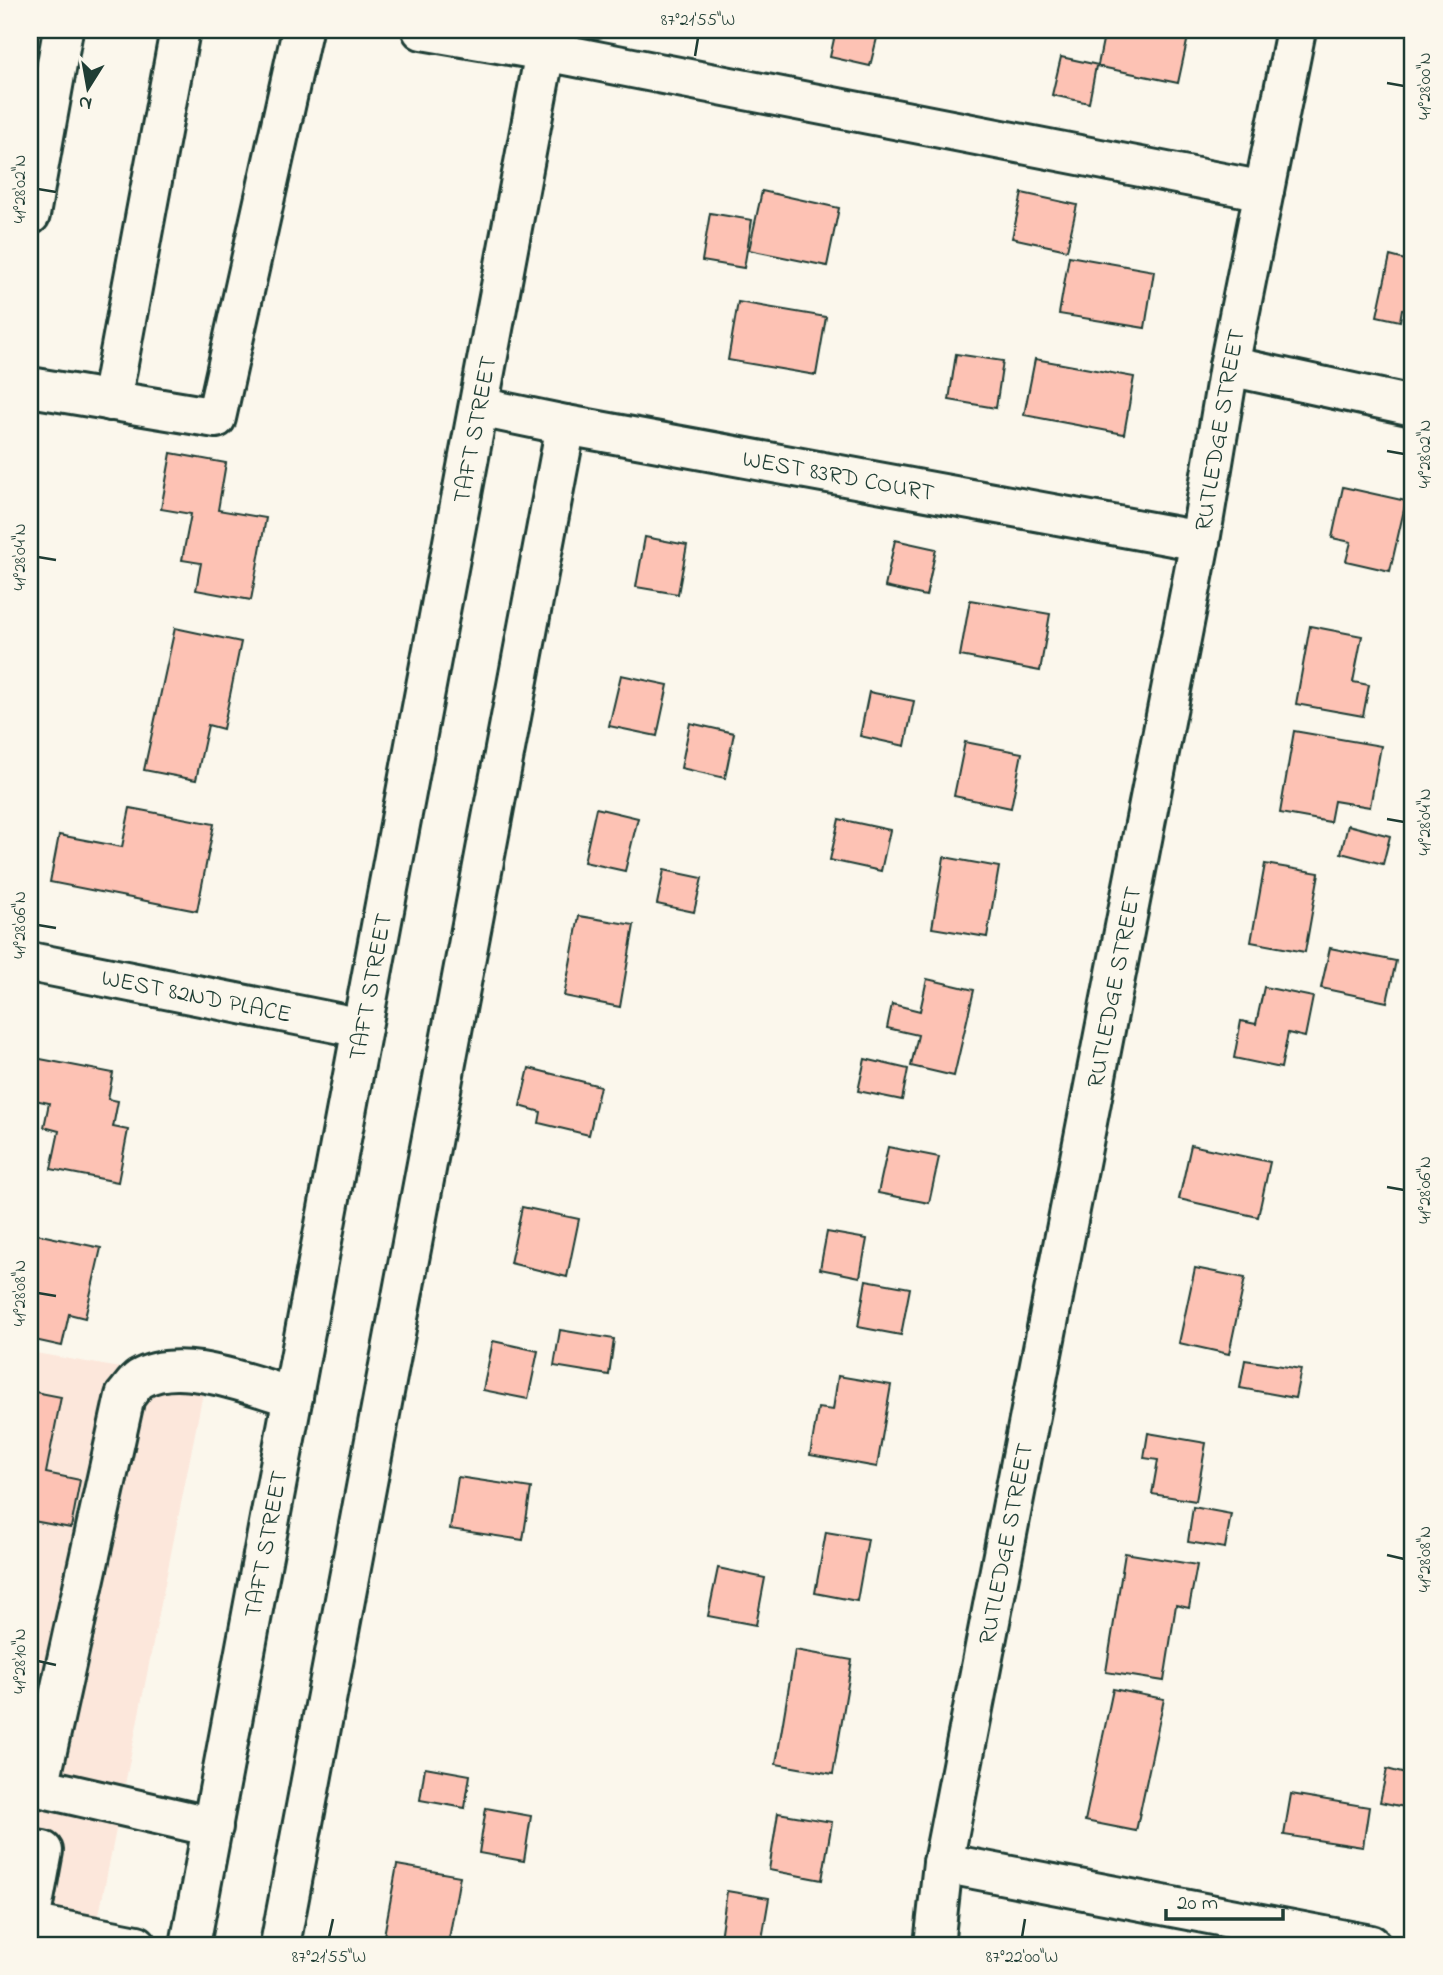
<svg xmlns="http://www.w3.org/2000/svg" width="1443" height="1975" font-family="'Indie Flower',sans-serif">
	<style>
		.built { fill: #fce7db }
		.building { fill: #fdc2b4; stroke: #1f3d34; stroke-width: 2 }
		.lines { fill: none; stroke-linecap: round; stroke-linejoin: round }
		.minor-casing { stroke: #1f3d34; stroke-width: 44 }
		.major-casing { stroke: #1f3d34; stroke-width: 44 }
		.minor { stroke: #fbf7ec; stroke-width: 38 }
		.major { stroke: #fbf7ec; stroke-width: 38 }
		.ticks { fill: none; stroke: #1f3d34; stroke-width: 2.5 }
		.labels { text-anchor: middle; stroke-width: 5; stroke-linejoin: round; paint-order: stroke }
		.street-label { font-size: 24px; fill: #1f3d34; stroke: #fbf7ec }
		.neatline { fill: none; stroke: #1f3d34; stroke-width: 2.5 }
		.ticks-label { font-size: 18px; text-anchor: middle; fill: #1f3d34 }
	</style>
	<rect width="100%" height="100%" fill="#fbf7ec"/>
	<filter id="ink" filterUnits="userSpaceOnUse"><feTurbulence type="fractalNoise" baseFrequency=".0143" numOctaves="2"/><feDisplacementMap in="SourceGraphic" scale="14" xChannelSelector="R" yChannelSelector="G"/><feConvolveMatrix kernelMatrix="1 2 1 2 8 2 1 2 1" color-interpolation-filters="sRGB"/></filter>
	<g filter="url(#ink)">
		<path class="built" d="M30 1352 205 1383 93 1945H30Z"/>
		<path class="building" d="M836 30H879L870 66 830 57Z
			M1105 30H1155L1188 37 1178 83 1096 66 1089 103 1052 95 1061 57 1098 65Z
			M1413 138V181L1406 180Z
			M762 191 839 208 827 266 749 250Z
			M1022 193 1077 205 1067 250 1012 238Z
			M710 213 752 220 744 268 702 261Z
			M1069 256 1154 271 1145 328 1059 314Z
			M1390 256 1413 262V312L1402 309 1400 321 1377 316Z
			M738 302 826 317 816 375 728 360Z
			M956 354 1003 361 996 408 949 400Z
			M1035 359 1134 377 1124 434 1024 415Z
			M171 453 226 463 218 510 266 518 251 600 196 590 201 563 182 560 191 514 161 509Z
			M1343 487 1406 501 1390 571 1346 561 1351 542 1332 538Z
			M645 537 687 545 678 594 636 587Z
			M895 540 936 549 926 596 885 587Z
			M970 600 1050 614 1040 671 960 656Z
			M1310 626 1362 636 1353 682 1369 685 1363 716 1296 704Z
			M175 628 241 642 223 729 208 725 196 780 144 770Z
			M621 675 668 685 657 736 609 726Z
			M869 692 914 701 905 746 860 736Z
			M690 723 734 733 725 778 681 768Z
			M1294 731 1381 746 1370 807 1334 801 1330 822 1280 813Z
			M965 742 1022 753 1011 808 954 796Z
			M130 808 214 824 197 911 50 882 59 835 122 847Z
			M596 808 638 818 625 871 584 862Z
			M839 819 890 830 881 871 830 860Z
			M1348 825 1390 836 1383 864 1341 853Z
			M944 857 999 867 987 937 932 928Z
			M1265 864 1319 873 1305 952 1251 942Z
			M664 870 702 878 694 912 657 904Z
			M579 916 634 925 620 1007 564 996Z
			M1330 948 1396 961 1387 1002 1321 988Z
			M927 979 974 990 954 1076 911 1066 918 1035 887 1028 892 1004 920 1011Z
			M1264 987 1313 997 1305 1037 1288 1033 1281 1068 1234 1058 1241 1021 1256 1024Z
			M30 1057 113 1073 108 1099 118 1101 113 1127 128 1130 118 1182 51 1169 59 1131 44 1127 49 1103 30 1099Z
			M865 1059 908 1069 902 1100 858 1091Z
			M529 1068 600 1086 589 1135 539 1123 541 1112 520 1106Z
			M1191 1145 1270 1162 1258 1217 1179 1199Z
			M888 1147 939 1157 929 1203 878 1193Z
			M522 1207 579 1219 567 1277 510 1263Z
			M827 1232 867 1239 860 1277 820 1269Z
			M36 1234 101 1248 85 1318 69 1314 62 1346 30 1339V1260Z
			M1195 1268 1245 1278 1229 1354 1179 1343Z
			M866 1280 910 1288 901 1335 858 1327Z
			M560 1330 614 1339 609 1375 554 1366Z
			M493 1341 538 1351 528 1399 483 1390Z
			M1245 1360 1301 1369 1295 1398 1240 1388Z
			M838 1376 891 1385 877 1467 810 1455 818 1408 833 1410Z
			M30 1391 61 1397 46 1473 80 1480 71 1528 33 1521 30 1540Z
			M1148 1433 1206 1443 1196 1501 1152 1494 1158 1460 1144 1458Z
			M458 1477 531 1488 523 1540 450 1529Z
			M1193 1507 1231 1514 1225 1548 1188 1542Z
			M826 1532 868 1539 857 1601 815 1593Z
			M1125 1553 1197 1565 1189 1608 1176 1605 1164 1681 1106 1672Z
			M718 1568 765 1578 756 1625 708 1616Z
			M795 1650 852 1660 833 1774 776 1764Z
			M1113 1689 1164 1699 1136 1831 1085 1821Z
			M425 1767 470 1775 465 1808 420 1800Z
			M1387 1769 1413 1776 1410 1808 1380 1802Z
			M1291 1794 1369 1807 1363 1847 1284 1835Z
			M486 1808 531 1816 524 1861 479 1853Z
			M778 1813 832 1822 822 1880 769 1870Z
			M397 1865 460 1876 448 1945H404L383 1941Z
			M727 1891 769 1898 761 1945H719Z"/>
		<g class="lines">
			<g class="minor-casing">
				<g id="minor">
					<path d="M422 30 545 51 1264 191"/>
					<path d="M30 215 63 30"/>
					<path d="M1229 366 1413 406"/>
					<path d="M30 387 216 418 302 30"/>
					<path d="M111 401 180 30"/>
					<path id="s1" d="M479 407 566 425 1200 541"/>
					<path id="s2" d="M30 962 362 1028"/>
					<path d="M30 1785 213 1827"/>
					<path d="M39 1787 125 1396C130 1391 134 1383 140 1379 180 1355 252 1386 293 1397"/>
					<path d="M30 1849 43 1851 30 1921"/>
					<path d="M943 1863 1371 1945"/>
					<path d="M30 1924 137 1945"/>
					<path d="M280 1945 566 425"/>
					<path id="s3" d="M934 1945 943 1863 1200 541 1229 366 1296 30"/>
				</g>
			</g>
			<g class="major-casing">
				<g id="major">
					<path id="s4" d="M190 1945 549 30"/>
				</g>
			</g>
			<use href="#minor" class="minor"/>
			<use href="#major" class="major"/>
		</g>
	</g>
	<path class="ticks" d="M695 56 698 38M1387 83 1404 86M38 189 56 192M1387 451 1404 454M38 557 56 560M1387 819 1404 822M38 925 56 928M1387 1187 1404 1190M38 1293 56 1296M1387 1555 1404 1559M38 1661 56 1665M329 1937 333 1919M1022 1937 1025 1919"/>
	<g class="labels">
		<g class="street-label">
			<text dy="8" stroke="none"><textPath href="#s4" startOffset="1542">TAFT STREET</textPath></text>
			<text dy="8" stroke="none"><textPath href="#s3" startOffset="1542">RUTLEDGE STREET</textPath></text>
			<text dy="8" stroke="none"><textPath href="#s1" startOffset="366">WEST 83RD COURT</textPath></text>
			<text dy="8" stroke="none"><textPath href="#s3" startOffset="975">RUTLEDGE STREET</textPath></text>
			<text dy="8" stroke="none"><textPath href="#s4" startOffset="975">TAFT STREET</textPath></text>
			<text dy="8" stroke="none"><textPath href="#s2" startOffset="170">WEST 82ND PLACE</textPath></text>
			<text dy="8" stroke="none"><textPath href="#s3" startOffset="408">RUTLEDGE STREET</textPath></text>
			<text dy="8" stroke="none"><textPath href="#s4" startOffset="408">TAFT STREET</textPath></text>
		</g>
	</g>
	<rect width="1443" height="1975" fill="none" stroke="#fbf7ec" stroke-width="77"/>
	<g transform="translate(88 88) rotate(191)" stroke="#fbf7ec" stroke-width="5" paint-order="stroke">
	<path d="M0-5L12 26L0 18L-12 26Z" fill="#1f3d34"/>
	<text y="-10" font-size="19" font-weight="bold" text-anchor="middle" fill="#1f3d34">N</text>
	</g>
	<path d="M1166 1909v10h117v-10" fill="none" stroke="#1f3d34" stroke-width="3.5"/>
	<text x="1177" y="1909" font-size="21" fill="#1f3d34" stroke="#fbf7ec" stroke-width="5" paint-order="stroke">20 m</text>
	<rect x="38" y="38" width="1366" height="1899" class="neatline"/>
	<g class="ticks-label">
		<text x="698" y="25">87°21'55"W</text>
		<text transform="translate(1424 86) rotate(-90)" y="6">41°28'00"N</text>
		<text transform="translate(19 189) rotate(-90)" y="6">41°28'02"N</text>
		<text transform="translate(1424 454) rotate(-90)" y="6">41°28'02"N</text>
		<text transform="translate(19 557) rotate(-90)" y="6">41°28'04"N</text>
		<text transform="translate(1424 822) rotate(-90)" y="6">41°28'04"N</text>
		<text transform="translate(19 925) rotate(-90)" y="6">41°28'06"N</text>
		<text transform="translate(1424 1190) rotate(-90)" y="6">41°28'06"N</text>
		<text transform="translate(19 1293) rotate(-90)" y="6">41°28'08"N</text>
		<text transform="translate(1424 1559) rotate(-90)" y="6">41°28'08"N</text>
		<text transform="translate(19 1661) rotate(-90)" y="6">41°28'10"N</text>
		<text x="329" y="1962">87°21'55"W</text>
		<text x="1022" y="1962">87°22'00"W</text>
	</g>
</svg>
